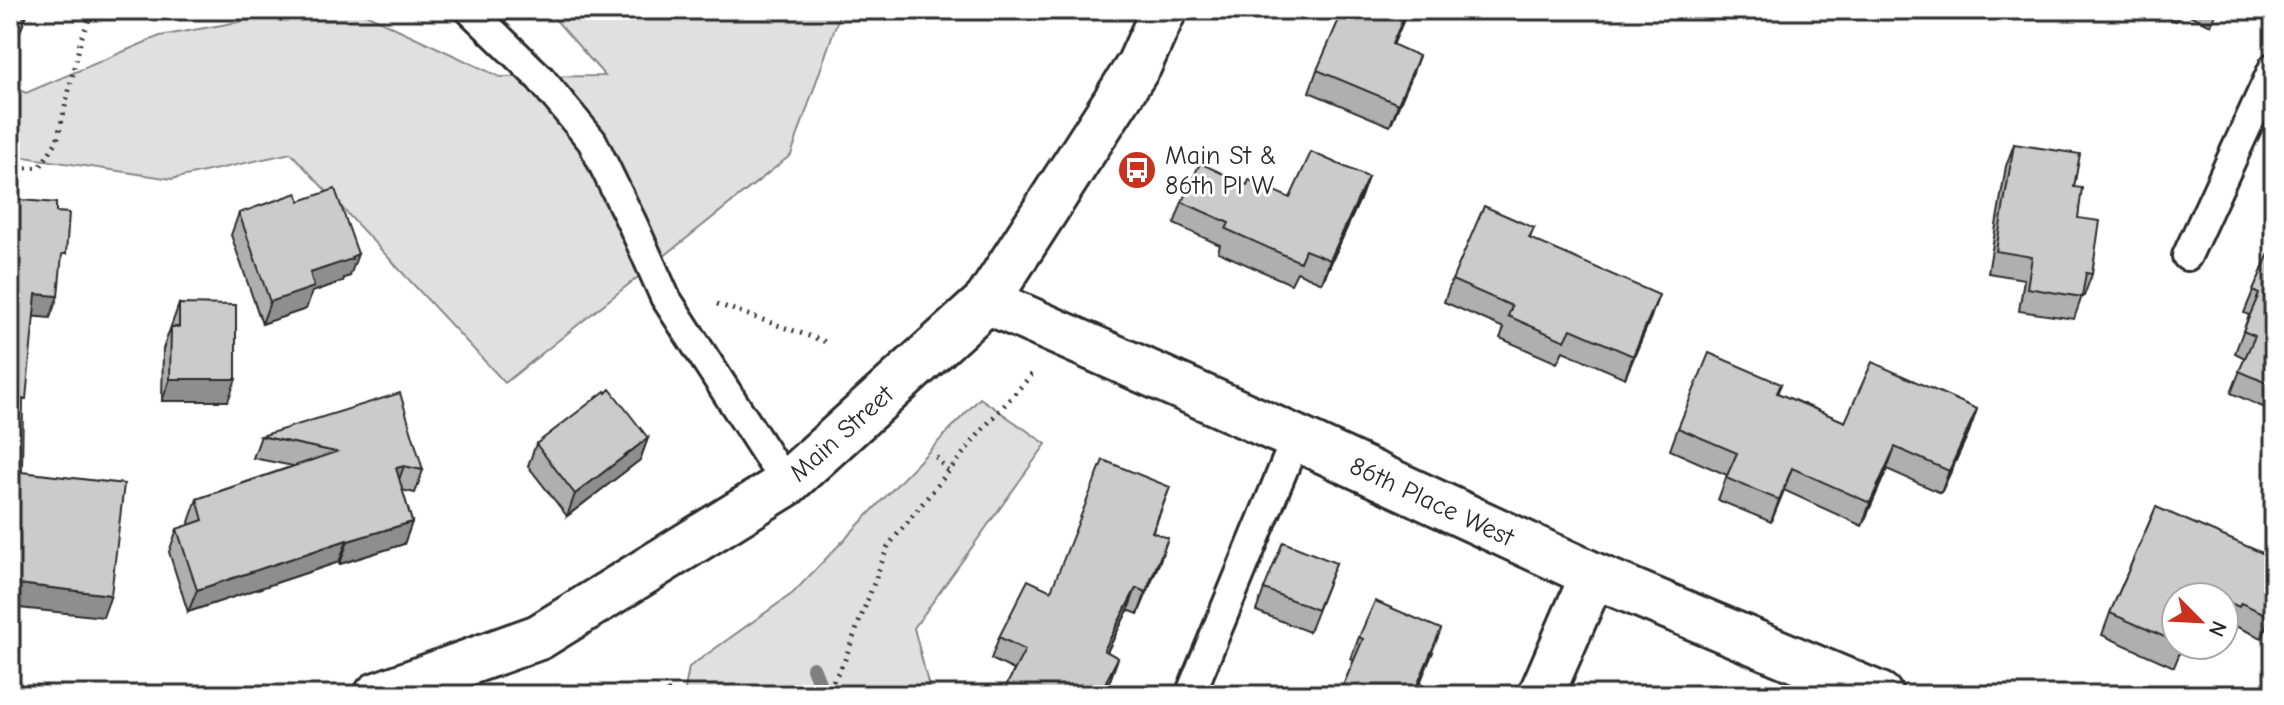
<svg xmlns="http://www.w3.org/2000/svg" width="2284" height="705" font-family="'Comic Neue',sans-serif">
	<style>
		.green { fill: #e0e0e0; stroke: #868686; stroke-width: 2 }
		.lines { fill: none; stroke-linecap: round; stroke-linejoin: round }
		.stream { stroke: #7e7e7e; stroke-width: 14 }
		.lane-casing { stroke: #2b2b2b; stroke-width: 34 }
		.street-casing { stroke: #2b2b2b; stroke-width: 50 }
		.secondary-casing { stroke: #2b2b2b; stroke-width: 50 }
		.path { stroke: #2b2b2b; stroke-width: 5; stroke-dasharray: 2 6; stroke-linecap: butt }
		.lane { stroke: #fff; stroke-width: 28 }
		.street { stroke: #fff; stroke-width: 44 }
		.secondary { stroke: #fff; stroke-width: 44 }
		.wall { fill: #afafaf; stroke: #2b2b2b; stroke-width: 2 }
		.shaded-wall { fill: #8e8e8e; stroke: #2b2b2b; stroke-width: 2 }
		.building { fill: #cbcbcb; stroke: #2b2b2b; stroke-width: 2 }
		.labels { text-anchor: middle; stroke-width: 6; stroke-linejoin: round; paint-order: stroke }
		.poi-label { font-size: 26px; fill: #2b2b2b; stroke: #fff; text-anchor: start }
		.street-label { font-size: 26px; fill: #2b2b2b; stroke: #fff }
	</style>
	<rect width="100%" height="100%" fill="#fff"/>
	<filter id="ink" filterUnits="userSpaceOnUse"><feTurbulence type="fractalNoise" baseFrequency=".0125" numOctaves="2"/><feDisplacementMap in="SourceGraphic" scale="16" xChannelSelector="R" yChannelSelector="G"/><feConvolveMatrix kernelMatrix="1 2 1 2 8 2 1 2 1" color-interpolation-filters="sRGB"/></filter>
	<g filter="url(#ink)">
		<path class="green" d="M306 10H357L500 77 605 76 547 10H841L791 155 505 383 291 153 172 179 10 155V85L26 93 160 36Z
			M980 398 1046 444 914 628 931 695H684L689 667 793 593Z"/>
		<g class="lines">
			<path class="stream" d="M813 668 824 695"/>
			<g class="lane-casing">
				<path id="lane" d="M470 10 540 78 592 141 633 225 665 297 786 484
					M2187 256 2274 67
					M1190 695 1296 438"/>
			</g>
			<g class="street-casing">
				<path id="street" d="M987 301 1296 438 1593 575 1880 695
					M1541 695 1593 575"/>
			</g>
			<g class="secondary-casing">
				<path id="secondary" d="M377 695 539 637 786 484 987 301 1139 65 1164 10"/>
			</g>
			<path class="path" d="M10 166 25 168 40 167 57 141 81 39 93 10
				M717 304 829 343
				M936 457 948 472
				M825 695 844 662 888 546 983 429 1035 371"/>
			<use href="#lane" class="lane"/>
			<use href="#street" class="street"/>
			<use href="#secondary" class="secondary"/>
		</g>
		<path class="wall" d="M10 10H29L17 39 10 36Z
			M1407 10 1393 45 1411 78 1390 126 1309 92 1317 70Z
			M2150 10H2218L2211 25 2180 11 2176 21Z
			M2014 144 2074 187 2078 218 2092 274 2084 296H2082L2074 319 2019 311 2024 279 1988 273 2006 166Z
			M1368 177 1360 199 1322 283 1297 272 1291 284 1218 252 1220 245 1174 224 1182 202 1247 185 1290 198Z
			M300 201 350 276 344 278 343 281 312 292 306 309 262 324 231 235 239 213Z
			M1534 228 1530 238 1651 317 1625 378 1563 351 1557 363 1500 338 1504 328 1444 302 1452 280Z
			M2274 245V412L2231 393 2245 358 2235 353 2249 315 2244 313 2253 291Z
			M179 304 228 401H162L163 349Z
			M1781 384 1777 393 1845 422 1977 409 1969 432 1941 493 1887 469 1862 526 1784 490 1771 522 1718 500 1727 475 1670 450 1678 428Z
			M261 436 423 470 415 493 402 490 412 522 404 544 340 564 339 562 188 612 169 552 177 529 190 525 189 522 197 499 293 466 253 458Z
			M648 438 640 460 567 516 528 466 536 444Z
			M1170 487 1153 532 1160 561 1138 614 1128 610 1107 652 1118 658 1110 680 1102 695H1003L1014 670 991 659 999 637Z
			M2156 507 2274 609 2262 638 2233 625 2231 629 2224 626V597H2176V645H2183L2174 667 2102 635 2110 613Z
			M1336 563 1309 632 1256 611 1264 589Z
			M1359 637 1433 652 1415 695H1339L1354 661 1351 659Z"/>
		<path class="shaded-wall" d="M1407 10 1403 22 1384 66 1392 44Z
			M1419 56 1411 78 1390 126 1398 104Z
			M1368 177 1360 199 1322 283 1330 260Z
			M358 254 350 276 344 278 343 281 312 292 306 309 262 324 270 302 310 273Z
			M36 294 58 296 50 318 28 316Z
			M1659 295 1651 317 1625 378 1633 356Z
			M170 379H236L228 401H162Z
			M1977 409 1969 432 1941 493 1949 471Z
			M648 438 640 460 567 516 575 494Z
			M1895 447 1887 469 1862 526 1870 503Z
			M404 466 396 488V468Z
			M1792 468 1784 490 1771 522 1779 500Z
			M412 522 404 544 340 564 348 541Z
			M1168 538 1160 561 1138 614 1146 592Z
			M347 540 339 562 188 612 197 590Z
			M10 583 111 595 103 617 10 607Z
			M1136 588 1128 610 1096 673 1104 650Z
			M2274 606V609L2262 638 2270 616Z
			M1441 629 1415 695H1413Z
			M1118 658 1110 680 1102 695H1099Z"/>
		<path class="building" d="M10 10H28L25 17Z
			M1343 10H1407L1392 44 1419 56 1398 104 1317 70Z
			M2014 144 2080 154 2074 187 2082 188 2078 218 2100 221 2092 274 2086 273 2082 297 2027 288 2032 257 1996 251Z
			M1311 152 1368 177 1330 260 1305 250 1300 262 1226 229 1229 223 1182 202 1200 163 1247 185 1249 180 1290 198Z
			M335 189 358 254 351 257 352 259 310 273 314 287 270 302 239 213 297 193 300 201Z
			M10 199 56 203V212L69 213 66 254H62L58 296 36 294 26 399H23L22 472 124 484 111 595 10 583Z
			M1484 206 1534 228 1529 238 1659 295 1633 356 1571 329 1565 341 1508 316 1512 306 1452 280Z
			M2273 244 2274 245V386L2239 371 2255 336 2243 331 2259 294 2253 291Z
			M179 304 236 305V379H170L171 327H179Z
			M1709 353 1781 384 1777 393 1845 422 1872 362 1977 409 1949 471 1895 447 1870 503 1792 468 1779 500 1726 478 1737 453 1678 428Z
			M610 389 648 438 575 494 536 444 605 391 606 393Z
			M400 393 423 470 404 466 396 468 412 522 348 541 347 540 197 590 177 529 203 520 197 499 336 452 261 436Z
			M1103 460 1170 487 1152 532 1168 538 1146 592 1136 588 1104 650 1118 658 1099 695H1020L1005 688 1025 650 999 637 1028 580 1051 591Z
			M2156 507 2274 558V606L2270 616 2241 603 2239 607 2224 600V597H2216L2204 592 2202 597H2176V642L2110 613Z
			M1283 542 1336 563 1317 610 1264 589Z
			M1375 601 1441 629 1413 695H1339L1363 639 1359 637Z
			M669 690 672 695H660Z"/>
	</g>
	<defs>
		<g id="bus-disc" transform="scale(2)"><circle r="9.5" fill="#c8321e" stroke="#fff"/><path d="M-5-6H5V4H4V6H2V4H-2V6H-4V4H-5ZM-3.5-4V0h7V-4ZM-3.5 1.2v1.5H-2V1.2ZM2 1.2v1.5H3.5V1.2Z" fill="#fff"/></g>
	</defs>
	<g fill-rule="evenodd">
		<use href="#bus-disc" x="1137" y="170"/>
	</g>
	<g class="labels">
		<g class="poi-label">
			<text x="1165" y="164">Main St &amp;<tspan x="1165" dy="30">86th Pl W</tspan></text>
		</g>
		<g class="street-label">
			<text transform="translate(841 433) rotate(-42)" y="9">Main Street</text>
			<text transform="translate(1432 501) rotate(25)" y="9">86th Place West</text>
		</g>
	</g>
	<rect width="2284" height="705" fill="none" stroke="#fff" stroke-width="40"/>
	<rect x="20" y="20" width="2244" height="665" fill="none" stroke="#2b2b2b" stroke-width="3" filter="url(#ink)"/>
	<g transform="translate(2200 621) rotate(114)"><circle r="38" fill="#ffffff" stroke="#aaaaaa" stroke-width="2"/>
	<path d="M0-6L14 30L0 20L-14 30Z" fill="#c8321e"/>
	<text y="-12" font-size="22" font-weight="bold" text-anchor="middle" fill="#2b2b2b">N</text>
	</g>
</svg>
